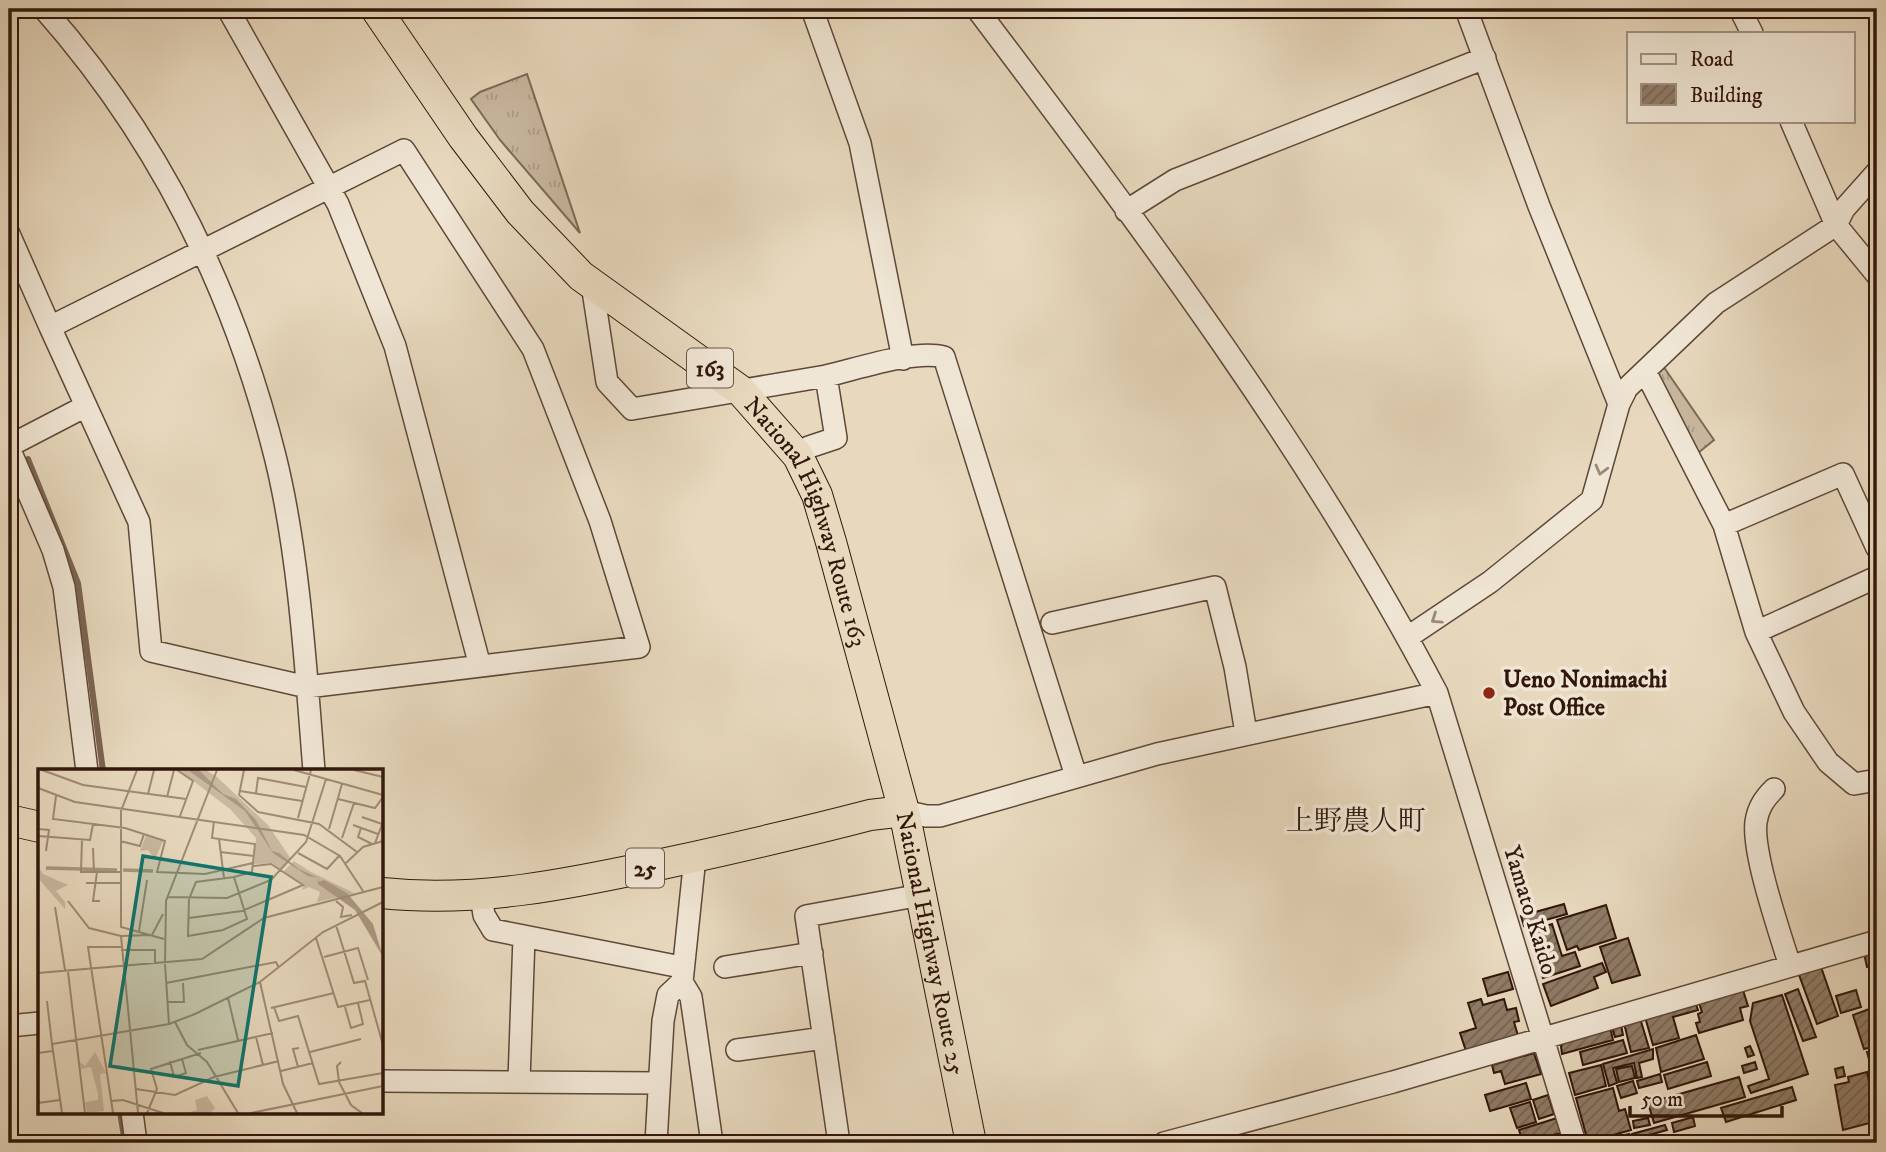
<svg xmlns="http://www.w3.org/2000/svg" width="1886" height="1152" font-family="'IM FELL DW Pica','Noto Serif JP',serif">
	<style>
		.grass { fill: url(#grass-tufts); stroke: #7d6856; stroke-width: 2 }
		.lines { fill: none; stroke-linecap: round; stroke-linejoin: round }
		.stream { stroke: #7a6452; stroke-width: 6 }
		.building { fill: url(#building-hatch); stroke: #31170b; stroke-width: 2 }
		.minor-casing { stroke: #5f4838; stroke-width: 24 }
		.highway-casing { stroke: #31170b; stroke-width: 32 }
		.minor { stroke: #f0e6d5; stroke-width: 21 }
		.highway { stroke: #e8d9be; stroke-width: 30 }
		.oneway { stroke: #9a897a }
		.poi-dot { fill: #8f2418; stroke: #f0e6d5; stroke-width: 2.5 }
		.labels { text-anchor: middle; stroke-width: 7; stroke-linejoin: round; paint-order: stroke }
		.shield { fill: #f0e6d5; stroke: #6a5548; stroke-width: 2 }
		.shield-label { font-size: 23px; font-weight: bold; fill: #31170b }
		.street-label { font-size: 24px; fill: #31170b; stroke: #f0e6d5 }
		.poi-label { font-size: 24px; font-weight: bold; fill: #31170b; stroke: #f0e6d5; text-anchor: start }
		.quarter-label { font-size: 28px; fill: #31170b; stroke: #f0e6d5 }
		.inset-river { fill: none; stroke: #aa9781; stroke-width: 3.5 }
		.inset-road { fill: none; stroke: #9f8b76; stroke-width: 2 }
		.view { fill: #0f766e; fill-opacity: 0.15; stroke: #0f766e; stroke-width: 3.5 }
		.inset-edge { fill: none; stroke: #31170b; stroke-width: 3.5 }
	</style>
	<defs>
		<pattern id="grass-tufts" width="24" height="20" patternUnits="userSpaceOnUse" patternTransform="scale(1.75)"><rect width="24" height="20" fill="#c9b8a0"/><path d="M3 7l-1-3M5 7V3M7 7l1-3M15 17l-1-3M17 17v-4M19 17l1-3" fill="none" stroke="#ad9d88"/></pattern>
		<pattern id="building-hatch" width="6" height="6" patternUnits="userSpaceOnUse" patternTransform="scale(1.75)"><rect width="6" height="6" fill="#907c68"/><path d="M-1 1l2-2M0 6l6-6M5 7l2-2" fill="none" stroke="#766554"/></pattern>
	</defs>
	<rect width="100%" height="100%" fill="#e8d9be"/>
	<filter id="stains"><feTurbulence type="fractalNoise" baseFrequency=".00286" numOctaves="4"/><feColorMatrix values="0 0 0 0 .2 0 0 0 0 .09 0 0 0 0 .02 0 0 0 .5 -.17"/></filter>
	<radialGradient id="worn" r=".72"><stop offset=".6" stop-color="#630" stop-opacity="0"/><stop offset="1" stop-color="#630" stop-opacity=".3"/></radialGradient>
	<path class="grass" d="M527 74 580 233 500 140 471 99 480 92Z
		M1661 363 1714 440 1698 453 1657 376V367Z"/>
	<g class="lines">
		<path class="stream" d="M9 414 13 425
			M28 459 78 583 103 771
			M120 1112 125 1143"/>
	</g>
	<path class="building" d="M1564 904 1567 914 1524 926 1521 916Z
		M1606 905 1616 938 1579 950 1577 946 1567 950 1557 920Z
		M1552 924 1562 956 1575 952 1580 966 1543 978 1528 932Z
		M1628 938 1640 975 1612 983 1600 947Z
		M1877 950V964L1867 967 1864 953Z
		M1602 963 1606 972 1594 977 1598 988 1551 1006 1543 984Z
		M1820 964 1838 1016 1817 1024 1798 972Z
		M1508 972 1513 989 1488 996 1483 979Z
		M1742 987 1748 1006 1740 1008 1743 1020 1699 1033 1696 1023 1700 1022 1698 1014 1702 1012 1698 1000Z
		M1798 989 1816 1037 1803 1041 1785 994Z
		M1856 990 1861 1007 1841 1013 1836 996Z
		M1782 995 1808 1074 1751 1093 1748 1086 1769 1079 1750 1021 1753 1003Z
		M1481 999 1483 1005 1504 999 1507 1010 1516 1008 1519 1021 1514 1022 1519 1039 1467 1054 1460 1033 1476 1028 1468 1003Z
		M1695 1002 1698 1010 1673 1017 1679 1038 1653 1045 1645 1017Z
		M1869 1009 1877 1036 1873 1037 1876 1046 1864 1049 1853 1015Z
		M1640 1018 1649 1048 1631 1052 1624 1023Z
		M1621 1025 1623 1035 1615 1037 1612 1027Z
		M1610 1027 1613 1040 1562 1054 1561 1046 1567 1039Z
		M1696 1035 1704 1059 1661 1072 1656 1048Z
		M1623 1040 1627 1053 1583 1065 1580 1052Z
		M1750 1046 1754 1055 1748 1057 1745 1048Z
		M1653 1049V1059L1639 1063 1642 1077 1637 1078 1634 1063 1613 1068 1617 1083 1609 1086 1603 1064Z
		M1877 1050V1065L1871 1067 1867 1052Z
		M1534 1053 1541 1074 1505 1084 1501 1071 1494 1073 1492 1065Z
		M1707 1062 1711 1076 1668 1089 1664 1075Z
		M1755 1062 1757 1069 1744 1073 1742 1066Z
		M1601 1065 1606 1086 1575 1095 1569 1073Z
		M1632 1066 1635 1078 1619 1082 1616 1069Z
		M1843 1067 1845 1076 1837 1078 1835 1069Z
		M1867 1072 1877 1121 1843 1130 1835 1085 1849 1082 1848 1077Z
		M1660 1074 1662 1082 1639 1088 1637 1081Z
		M1739 1077 1745 1097 1654 1123 1648 1103Z
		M1633 1081 1637 1093 1621 1098 1617 1086Z
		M1526 1083 1531 1099 1490 1111 1485 1095Z
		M1792 1087 1796 1100 1726 1122 1721 1108Z
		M1613 1088 1619 1111 1625 1109 1631 1130 1588 1142 1576 1098Z
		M1548 1095 1554 1114 1539 1119 1533 1100Z
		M1530 1102 1536 1122 1517 1128 1510 1108Z
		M1693 1117 1695 1126 1674 1132 1672 1123Z
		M1557 1118 1561 1133 1523 1143 1519 1130Z
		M1648 1118 1650 1125 1634 1128 1633 1121Z
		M1665 1125 1667 1130 1634 1139 1632 1134Z
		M1629 1134 1631 1143H1592Z"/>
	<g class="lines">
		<g class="minor-casing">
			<path id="minor" d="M44 9C158 138 233 289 275 456 299 552 306 670 314 771
				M228 9 338 204 395 346 480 666
				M812 9 860 143 903 359
				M977 9C1142 228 1309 449 1437 693L1575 1143
				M1466 9 1539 206 1619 404
				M1740 9 1752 33
				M1791 121 1836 225 1877 275
				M404 150 533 349 600 521 639 647 307 687 151 651 139 522 50 327Z
				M1126 211 1175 180 1485 58
				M9 234 50 327
				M592 284 607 382 632 409 826 376
				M1645 371 1724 525 1756 632 1794 712 1828 762 1854 784 1877 780
				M9 446 86 406
				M9 448 53 550 64 587 87 771
				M798 456 809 447 836 438 826 376C857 369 915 349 944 357L1076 776
				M1724 525 1843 474 1877 548
				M1052 623 1215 587 1235 667 1246 733
				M1756 632 1877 577
				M1408 637 1490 582 1592 500 1619 404 1627 388 1716 303 1836 225 1844 209 1877 172
				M1774 789C1764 799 1758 808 1756 822 1752 853 1780 933 1790 966
				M904 811 926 816H940L1157 754 1437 693
				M695 857 682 982 691 997 712 1143
				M481 896 484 915 493 930 681 967
				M725 967 812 953
				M9 1026 40 1023
				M737 1050 824 1038
				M382 1081 658 1083
				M519 1081 524 937
				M132 1112 136 1143
				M656 1143 663 1021 668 995 682 982
				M839 1143 806 916 921 895
				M1164 1143 1393 1082 1877 941"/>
		</g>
		<g class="highway-casing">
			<g id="highway">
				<path id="s1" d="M376 9 463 137 520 212 581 276 741 391 798 456 817 495 831 542 904 811 971 1143"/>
				<path d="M9 820 40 827"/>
				<path d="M382 893C477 903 569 884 662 864 731 849 801 833 870 815L904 811"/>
			</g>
		</g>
		<use href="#minor" class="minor"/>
		<use href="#highway" class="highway"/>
	</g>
	<defs><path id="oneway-chevron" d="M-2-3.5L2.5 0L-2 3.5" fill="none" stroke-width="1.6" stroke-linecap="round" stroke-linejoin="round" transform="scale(1.75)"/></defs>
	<g class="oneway">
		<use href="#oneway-chevron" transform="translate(1601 470) rotate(105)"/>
		<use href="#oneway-chevron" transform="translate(1436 619) rotate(146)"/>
	</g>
	<circle class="poi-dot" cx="1489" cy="693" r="7"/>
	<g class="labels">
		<g class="shield">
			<rect x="687" y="348.5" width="46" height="39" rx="5"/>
			<rect x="626" y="848.5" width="38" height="39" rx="5"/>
		</g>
		<g class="shield-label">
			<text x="710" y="376">163</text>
			<text x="645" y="876">25</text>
		</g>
		<g class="street-label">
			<text dy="8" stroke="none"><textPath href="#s1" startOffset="684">National Highway Route 163</textPath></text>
			<text transform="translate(1531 910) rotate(73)" y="8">Yamato Kaido</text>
			<text dy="8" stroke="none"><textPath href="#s1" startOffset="1127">National Highway Route 25</textPath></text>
		</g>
		<g class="poi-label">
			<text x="1503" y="687">Ueno Nonimachi<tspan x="1503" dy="28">Post Office</tspan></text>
		</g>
		<g class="quarter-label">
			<text x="1356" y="830">上野農人町</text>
		</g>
	</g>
	<g transform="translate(38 769)">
		<rect width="345" height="345" fill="#e8d9be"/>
		<path d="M141 1H168L179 8 230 56 253 90 243 101 234 94 216 95 218 69 192 40ZM108 67 125 72 117 90 110 81 102 82ZM256 92 273 103 316 124 279 133 282 123 271 118 264 121 266 116 245 103Z" fill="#c9b8a0"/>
		<path d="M0 97 5 105 30 116 18 122 27 133V140L0 109ZM169 327 177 339 172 344H149L159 341 157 331Z" fill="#c9b8a0"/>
		<path d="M57 283 68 304 62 305 66 342 49 344 47 333 60 331V325L53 298 43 300 42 293 47 297Z" fill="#c9b8a0"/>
		<path d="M150 1H161L185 25 198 30 218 51 234 82 241 84 261 100 280 109 281 113 286 111 309 124 335 155 345 188 317 141 280 115V109L270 107 235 84 207 42Z" fill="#aa9781"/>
		<path class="inset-river" d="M8 99 79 101M85 101 115 102"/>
		<path class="inset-road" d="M4 1 45 16 148 30M99 1 83 42V158L126 170M139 1 155 12 142 47M206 1 201 26 220 43 281 55 319 83M256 1 345 26M316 1 345 8M0 19 37 33 266 66 302 87 325 122M202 22 264 32M218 24 220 9 268 18M110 25 116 1M18 27 15 50 87 59 127 72 119 103 167 105 215 94M129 28 136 1M300 30 337 39 345 28M324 48 344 55M260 49 273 1M176 52 174 69 217 75 214 103 196 108M315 56 340 65M323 59 320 68 334 75M0 60 11 61 8 82M291 60 304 15M0 67 52 71 55 55M304 69 316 34M44 70 43 103H56M181 70 186 109M82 72 102 77 106 65M337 74 345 53M55 79 56 103H59L55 132H62M182 83 216 87M260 84 289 100 301 87M308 94 325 78 345 72M60 103H82M196 108 209 150 185 161 150 167 151 130 158 113ZM48 114H83M130 128 189 129 233 111 268 73 288 10M30 132 51 159 83 167 112 166M298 132 305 138 303 148 314 146M17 138 27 201M151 149 204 142 265 116 233 95 215 97M298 156 316 214 327 212 345 276M101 162 109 111M114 166 125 145M83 167 100 344M278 169 300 238 332 231M83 181H117V194M286 188 320 179 330 211M127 194 128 132 179 1M127 195 131 255M30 203 47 344M0 204 164 190 226 149 345 118M222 213 245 315 259 344M128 214 238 193 241 199M190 229 200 271M9 232 14 275M130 233H146L145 214M236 238 241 252 260 247 281 315 345 304M307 238 313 259 325 255 320 234M233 239 296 224M137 253 149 276 169 293 200 344M218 268 225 296M160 281 235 264M15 282 24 344M272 283 323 270M0 284 15 282 14 275 131 255 157 245 222 213 285 163 345 133M132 292 136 308 148 304 144 290M303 293 299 297 301 313 313 336 324 344M260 298 255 280 261 279M243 302 275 294M98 320 137 326 176 308 241 292M73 332 85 331 125 344M0 334 22 331M75 344 50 178H83M109 344 119 320 113 300 163 284M213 344 345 317"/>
		<path class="view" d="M105 87 233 108 200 317 72 297Z"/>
		<rect width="345" height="345" class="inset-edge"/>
	</g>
	<rect width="1886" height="1152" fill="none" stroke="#e8d9be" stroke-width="35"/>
	<rect x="10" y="10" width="1865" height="1131" fill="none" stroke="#31170b" stroke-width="3.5"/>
	<rect x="18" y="18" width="1851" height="1117" fill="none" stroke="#31170b" stroke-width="2"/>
	<rect x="1627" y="32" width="228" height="91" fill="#f0e6d5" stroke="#a49384" stroke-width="2"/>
	<rect x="1641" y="54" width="35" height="10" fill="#f0e6d5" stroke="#a49384" stroke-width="2"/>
	<text x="1690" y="66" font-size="21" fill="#31170b">Road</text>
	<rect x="1641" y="84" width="35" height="21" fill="url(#building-hatch)" stroke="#a49384" stroke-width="2"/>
	<text x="1690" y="102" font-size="21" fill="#31170b">Building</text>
	<path d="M1630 1106v10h152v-10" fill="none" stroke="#31170b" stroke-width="3.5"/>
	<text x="1641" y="1106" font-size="21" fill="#31170b" stroke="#f0e6d5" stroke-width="5" paint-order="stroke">50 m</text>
	<rect width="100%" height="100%" filter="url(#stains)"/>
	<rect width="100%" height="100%" fill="url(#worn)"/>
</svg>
